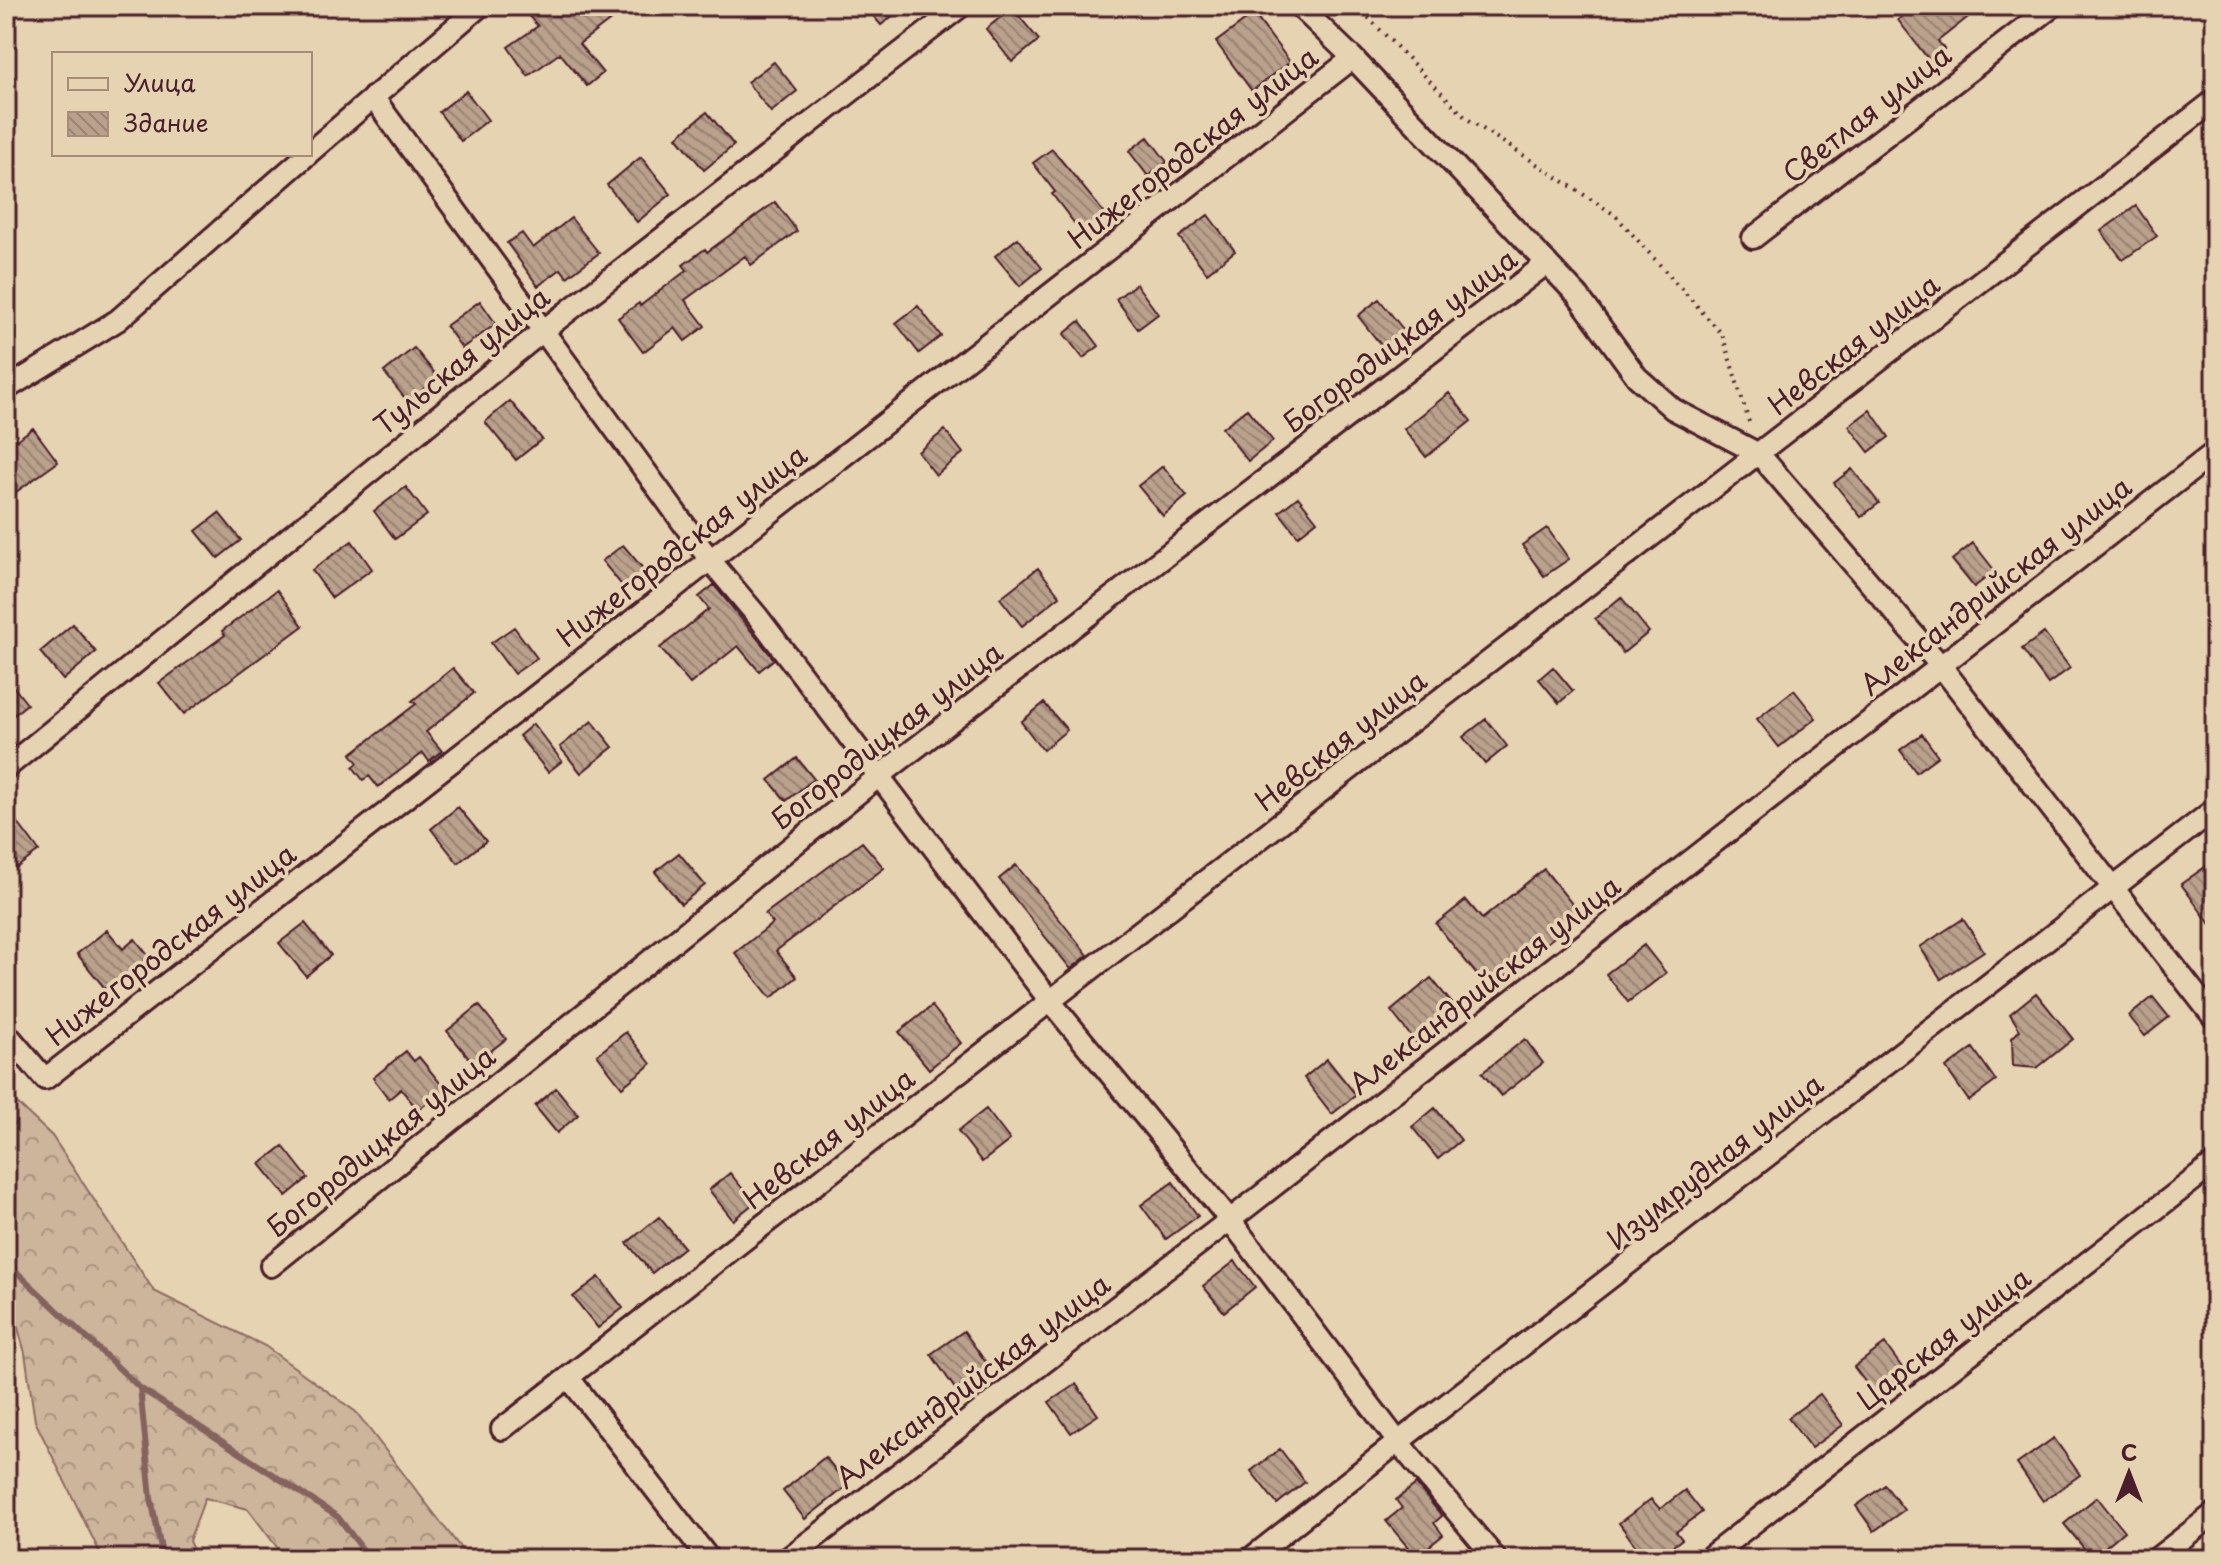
<svg xmlns="http://www.w3.org/2000/svg" width="2221" height="1565" font-family="'Playpen Sans',sans-serif">
	<style>
		.forest { fill: url(#forest-crowns); stroke: #8c6a63; stroke-width: 2 }
		.lines { fill: none; stroke-linecap: round; stroke-linejoin: round }
		.stream { stroke: #84625d; stroke-width: 6 }
		.building { fill: url(#building-back-hatch); stroke: #4a1f2b; stroke-width: 2 }
		.minor-casing { stroke: #4a1f2b; stroke-width: 26 }
		.path { stroke: #4a1f2b; stroke-width: 4; stroke-dasharray: 2 6; stroke-linecap: butt }
		.minor { stroke: #e6d3b1; stroke-width: 20 }
		.labels { text-anchor: middle; stroke-width: 7; stroke-linejoin: round; paint-order: stroke }
		.street-label { font-size: 28px; fill: #4a1f2b; stroke: #e6d3b1 }
	</style>
	<defs>
		<pattern id="forest-crowns" width="20" height="18" patternUnits="userSpaceOnUse" patternTransform="scale(2)"><rect width="20" height="18" fill="#cdb59b"/><path d="M2 6a3 3 0 1 1 6 0M12 15a3 3 0 1 1 6 0" fill="none" stroke="#a8937f"/></pattern>
		<pattern id="building-back-hatch" width="6" height="6" patternUnits="userSpaceOnUse" patternTransform="scale(2)"><rect width="6" height="6" fill="#baa18c"/><path d="M-1 5l2 2M0 0l6 6M5-1l2 2" fill="none" stroke="#998373"/></pattern>
	</defs>
	<rect width="100%" height="100%" fill="#e6d3b1"/>
	<filter id="ink" filterUnits="userSpaceOnUse"><feTurbulence type="fractalNoise" baseFrequency=".0125" numOctaves="2"/><feDisplacementMap in="SourceGraphic" scale="16" xChannelSelector="R" yChannelSelector="G"/><feConvolveMatrix kernelMatrix="1 2 1 2 8 2 1 2 1" color-interpolation-filters="sRGB"/></filter>
	<g filter="url(#ink)">
		<path class="forest" d="M6 1093 52 1136 154 1291 265 1346 356 1412 469 1559H286L248 1509 205 1498 189 1541 197 1559H103L35 1421 25 1353 12 1306 6 1294Z"/>
		<g class="lines">
			<path class="stream" d="M6 1262 140 1388 338 1517 370 1559
				M140 1388 151 1498 163 1559"/>
		</g>
		<path class="building" d="M537 6H629L579 44 603 73 587 86 560 53 528 76 508 47 538 26 527 14Z
			M865 6H905L881 25Z
			M1915 6H1982L1938 41 1944 49 1929 60 1898 20Z
			M1012 8 1039 40 1012 62 986 29Z
			M1254 14 1290 62 1252 91 1216 42Z
			M774 62 797 91 771 112 747 82Z
			M466 91 488 120 461 141 439 112Z
			M707 112 734 145 704 170 677 137Z
			M1148 137 1167 162 1148 176 1129 151Z
			M1052 149 1106 215 1082 233 1052 194 1055 192 1033 163Z
			M641 157 671 194 637 222 607 185Z
			M775 202 797 231 751 265 745 256 685 300 705 326 685 341 675 328 643 352 618 318 639 303 640 306 687 270 683 265 705 249 707 252Z
			M2136 206 2157 236 2123 260 2101 231Z
			M1208 215 1235 251 1207 273 1179 237Z
			M571 218 599 253 567 277 561 269 538 286 507 243 522 233 533 248Z
			M1018 238 1042 268 1020 286 995 256Z
			M1136 284 1158 314 1138 329 1116 299Z
			M1379 299 1406 333 1385 350 1358 316Z
			M480 301 496 324 462 348 446 326Z
			M918 306 941 336 919 353 896 323Z
			M1080 321 1099 346 1083 358 1064 334Z
			M414 348 438 377 408 402 384 372Z
			M1449 393 1471 421 1426 457 1404 429Z
			M510 401 542 439 516 460 485 422Z
			M1247 409 1273 441 1248 461 1222 428Z
			M1870 410 1889 437 1869 452 1849 426Z
			M33 428 58 462 6 499V448Z
			M945 430 963 453 936 475 918 452Z
			M1163 466 1187 496 1163 516 1138 486Z
			M1852 469 1879 503 1861 517 1834 483Z
			M406 487 427 515 395 539 374 511Z
			M1298 497 1317 521 1298 536 1279 512Z
			M219 513 241 540 218 558 196 531Z
			M1547 528 1569 559 1544 576 1522 545Z
			M352 541 372 569 332 598 312 570Z
			M1973 543 1995 571 1974 587 1952 560Z
			M623 545 646 572 625 589 602 561Z
			M1038 568 1060 596 1022 626 1000 598Z
			M714 585 774 659 759 671 738 646 690 684 660 648 709 609 699 597Z
			M277 590 303 626 184 714 159 683 225 635 222 631Z
			M1621 597 1649 632 1623 653 1595 619Z
			M73 624 96 652 63 680 40 652Z
			M514 627 537 658 514 674 491 643Z
			M2044 633 2070 668 2048 684 2022 649Z
			M1553 667 1573 691 1559 703 1539 679Z
			M453 668 474 693 426 732 442 751 429 761 423 753 378 787 369 776 363 780 353 767 358 763 351 754 416 704 412 701Z
			M6 677 27 704 6 721Z
			M1794 690 1816 718 1779 747 1757 719Z
			M1044 703 1067 730 1043 750 1021 722Z
			M1486 719 1507 746 1485 764 1463 737Z
			M592 721 613 747 581 773 560 747Z
			M533 724 562 761 548 772 519 736Z
			M1922 734 1938 756 1916 772 1900 750Z
			M797 758 814 779 786 801 769 780Z
			M6 807 39 851 16 868 6 854Z
			M458 807 486 841 458 863 431 829Z
			M862 842 884 868 776 951 797 977 771 998 735 953 773 923 765 914Z
			M679 853 705 885 681 904 655 872Z
			M2215 860V931L2181 884Z
			M1016 865 1088 955 1071 969 999 879Z
			M1544 869 1581 915 1489 990 1436 924 1466 900 1482 919Z
			M1963 919 1984 951 1941 979 1920 947Z
			M305 923 331 955 306 976 279 943Z
			M107 930 123 949 135 939 150 958 108 992 77 954Z
			M1644 945 1666 973 1628 1002 1606 974Z
			M1431 978 1459 1012 1418 1045 1391 1011Z
			M2036 993 2073 1039 2037 1068 2013 1066 2012 1038 2020 1030 2010 1014Z
			M2153 997 2169 1017 2145 1036 2129 1016Z
			M479 1005 506 1039 474 1064 447 1031Z
			M932 1006 961 1043 929 1069 899 1032Z
			M626 1032 651 1064 622 1087 597 1055Z
			M1525 1039 1543 1063 1501 1096 1482 1073Z
			M1973 1048 1996 1081 1969 1101 1946 1068Z
			M406 1051 414 1061 419 1057 445 1089 418 1110 401 1089 389 1099 373 1078Z
			M1327 1059 1356 1095 1332 1114 1304 1078Z
			M556 1088 578 1115 557 1133 535 1106Z
			M1435 1108 1461 1140 1438 1159 1412 1127Z
			M986 1109 1010 1140 982 1162 958 1131Z
			M283 1146 308 1178 286 1196 260 1164Z
			M730 1173 754 1203 733 1220 709 1190Z
			M1173 1182 1198 1216 1166 1239 1141 1205Z
			M659 1217 684 1247 652 1273 627 1243Z
			M1235 1261 1255 1287 1224 1312 1203 1286Z
			M599 1277 623 1308 598 1328 573 1297Z
			M964 1331 989 1367 956 1390 931 1354Z
			M1885 1344 1906 1373 1876 1396 1854 1367Z
			M1076 1384 1098 1415 1071 1433 1049 1402Z
			M1820 1394 1843 1425 1811 1448 1788 1418Z
			M2054 1438 2080 1475 2043 1501 2017 1464Z
			M1280 1449 1305 1482 1277 1504 1251 1471Z
			M825 1457 848 1485 805 1519 783 1491Z
			M1416 1484 1442 1516 1434 1523 1443 1535 1416 1557 1386 1521 1402 1508 1396 1500Z
			M1885 1485 1904 1510 1874 1531 1856 1506Z
			M1685 1490 1702 1512 1676 1532 1682 1539 1656 1559H1645L1619 1523 1651 1499 1660 1509Z
			M2097 1497 2124 1531 2092 1558 2064 1524Z"/>
		<g class="lines">
			<g class="minor-casing">
				<path id="minor" d="M1299 6 1353 58 1578 296 1637 377 1673 409 1759 454 1940 665 2215 1019
					M373 97 710 560 758 617 1050 1001 1230 1220 1398 1442 1496 1559
					M310 152 480 6
					M1753 238 2053 6
					M6 389 118 320 308 154
					M6 768 544 330 961 6
					M6 1033 45 1079 1353 58
					M271 1266 878 777 1547 263
					M569 1378 709 1559
					M502 1429 1050 1001 2215 100
					M787 1559 1230 1220 2215 452
					M1250 1559 1398 1442 2215 809
					M1707 1559 2215 1163
					M2156 1559 2215 1513"/>
			</g>
			<path class="path" d="M1357 6 1466 118 1615 215 1722 334 1750 425"/>
			<use href="#minor" class="minor"/>
		</g>
	</g>
	<g class="labels">
		<g class="street-label">
			<text transform="translate(1867 114) rotate(-38)" y="10">Светлая улица</text>
			<text transform="translate(1193 148) rotate(-38)" y="10">Нижегородская улица</text>
			<text transform="translate(1400 341) rotate(-37)" y="10">Богородицкая улица</text>
			<text transform="translate(1854 345) rotate(-38)" y="10">Невская улица</text>
			<text transform="translate(462 361) rotate(-39)" y="10">Тульская улица</text>
			<text transform="translate(682 546) rotate(-38)" y="10">Нижегородская улица</text>
			<text transform="translate(1996 586) rotate(-38)" y="10">Александрийская улица</text>
			<text transform="translate(887 736) rotate(-38)" y="10">Богородицкая улица</text>
			<text transform="translate(1341 741) rotate(-38)" y="10">Невская улица</text>
			<text transform="translate(171 945) rotate(-38)" y="10">Нижегородская улица</text>
			<text transform="translate(1485 985) rotate(-38)" y="10">Александрийская улица</text>
			<text transform="translate(829 1139) rotate(-38)" y="10">Невская улица</text>
			<text transform="translate(381 1142) rotate(-39)" y="10">Богородицкая улица</text>
			<text transform="translate(1715 1162) rotate(-38)" y="10">Изумрудная улица</text>
			<text transform="translate(1944 1339) rotate(-38)" y="10">Царская улица</text>
			<text transform="translate(973 1381) rotate(-37)" y="10">Александрийская улица</text>
		</g>
	</g>
	<rect width="2221" height="1565" fill="none" stroke="#e6d3b1" stroke-width="32"/>
	<rect x="16" y="16" width="2189" height="1533" fill="none" stroke="#4a1f2b" stroke-width="3" filter="url(#ink)"/>
	<rect x="52" y="52" width="260" height="104" fill="#e6d3b1" stroke="#a88b7b" stroke-width="2"/>
	<rect x="68" y="78" width="40" height="12" fill="#e6d3b1" stroke="#a88b7b" stroke-width="2"/>
	<text x="124" y="92" font-size="24" fill="#4a1f2b">Улица</text>
	<rect x="68" y="112" width="40" height="24" fill="url(#building-back-hatch)" stroke="#a88b7b" stroke-width="2"/>
	<text x="124" y="132" font-size="24" fill="#4a1f2b">Здание</text>
	<g transform="translate(2129 1473)" stroke="#e6d3b1" stroke-width="6" paint-order="stroke">
	<path d="M0-6L14 30L0 20L-14 30Z" fill="#4a1f2b"/>
	<text y="-12" font-size="22" font-weight="bold" text-anchor="middle" fill="#4a1f2b">С</text>
	</g>
</svg>
